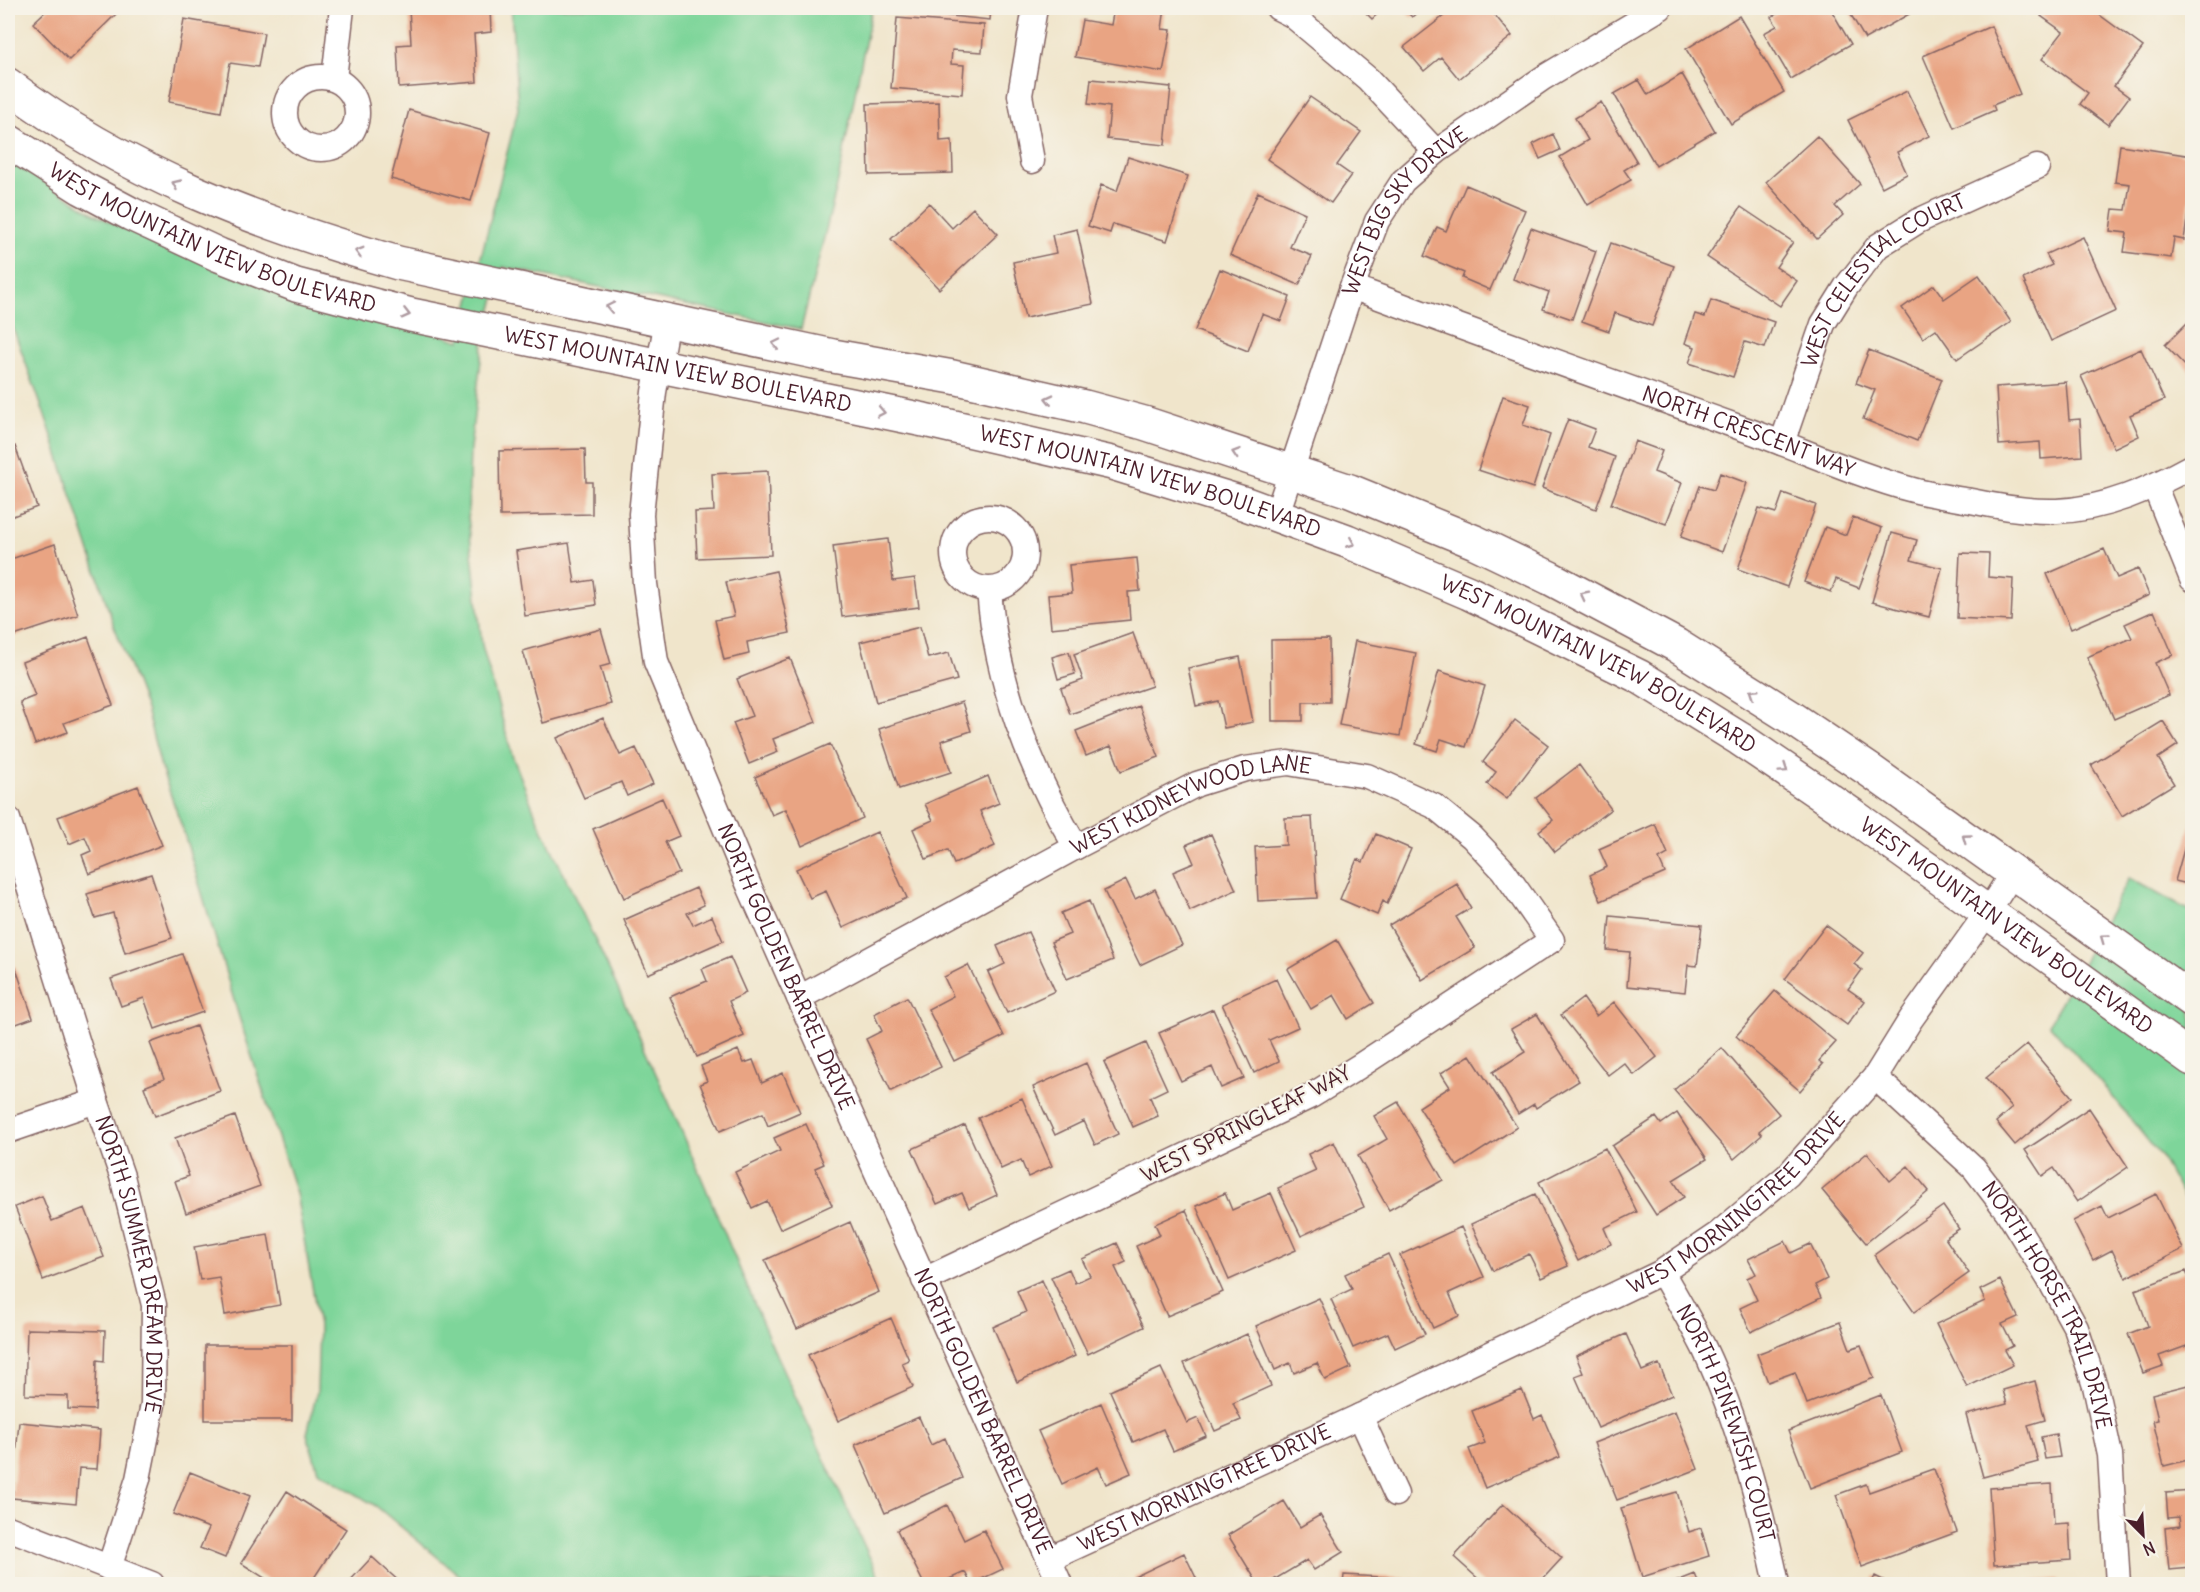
<svg xmlns="http://www.w3.org/2000/svg" width="2200" height="1592" font-family="Delius,sans-serif">
	<style>
		.green { fill: #7ed59a; stroke: #647a62; stroke-width: 1.5 }
		.building { fill: #e9a483 }
		.lines { fill: none; stroke-linecap: round; stroke-linejoin: round }
		.street-casing { stroke: #846463; stroke-width: 27 }
		.secondary-casing { stroke: #846463; stroke-width: 36 }
		.street { stroke: #fff; stroke-width: 24 }
		.secondary { stroke: #fff; stroke-width: 33 }
		.oneway { stroke: #ae9aa0 }
		.labels { text-anchor: middle; stroke-width: 4.5; stroke-linejoin: round; paint-order: stroke }
		.street-label { font-size: 21px; fill: #4a1f2b; stroke: #f7f3e8 }
	</style>
	<rect width="100%" height="100%" fill="#f7f3e8"/>
	<filter id="ink" filterUnits="userSpaceOnUse"><feTurbulence type="fractalNoise" baseFrequency=".0167" numOctaves="2"/><feDisplacementMap in="SourceGraphic" scale="12" xChannelSelector="R" yChannelSelector="G"/><feConvolveMatrix kernelMatrix="1 2 1 2 8 2 1 2 1" color-interpolation-filters="sRGB"/></filter>
	<filter id="wash" filterUnits="userSpaceOnUse"><feTurbulence type="fractalNoise" baseFrequency=".008" numOctaves="4" result="noise"/><feDisplacementMap in="SourceGraphic" scale="24" xChannelSelector="R" yChannelSelector="G"/><feGaussianBlur stdDeviation="1.35" result="paint"/><feColorMatrix in="noise" values="0 0 0 0 0 0 0 0 0 0 0 0 0 0 0 0 0 1.4 0 .05"/><feComposite in="paint" operator="in"/></filter>
	<g filter="url(#wash)">
		<rect width="100%" height="100%" fill="#f0e5cb"/>
		<path class="green" d="M511 8H872L837 186 801 329 503 267 483 344 470 448 468 517 482 645 512 755 537 818 609 969 683 1134 773 1348 882 1584H470L376 1506 318 1471 307 1434 317 1392 319 1326 296 1193 239 1017 183 830 161 767 146 709 113 623 48 424 13 328 8 319V159L98 216 136 234 460 341 518 109Z
			M2129 878 2180 906 2192 911V1213L2161 1157 2108 1091 2049 1024Z"/>
		<g id="blocks">
			<path class="building" d="M49 8H109L116 14 69 60 33 23Z
				M409 8H490L491 32 474 34 477 82 399 88 397 45 411 44Z
				M903 8H991L990 20 902 11Z
				M1114 8H1165L1162 29 1171 30 1163 72 1075 57 1082 20 1111 25Z
				M1361 8H1384L1372 19Z
				M1403 8H1422L1412 17Z
				M1454 8H1489L1512 36 1459 79 1441 57 1424 71 1404 47Z
				M1787 8H1830L1851 44 1791 79 1764 33 1777 26 1771 17Z
				M1847 8H1917L1918 9 1865 39Z
				M2047 8H2090L2143 47 2114 86 2129 97 2108 125 2080 104 2088 93 2042 59 2063 32 2041 16Z
				M1739 16 1784 92 1731 124 1686 49Z
				M897 18 984 25 982 52 952 50 951 64 964 65 962 94 891 88Z
				M184 19 264 33 258 67 230 63 221 112 169 102Z
				M1991 26 2020 94 1993 105 1995 110 1954 128 1923 56Z
				M1682 74 1715 131 1656 166 1614 94 1639 80 1648 95Z
				M1091 79 1171 87 1165 145 1107 139 1110 107 1088 104Z
				M1907 91 1929 136 1897 152 1907 174 1882 187 1848 120Z
				M1310 97 1361 132 1337 165 1351 175 1331 203 1267 159Z
				M939 102 940 141 952 140 953 173 869 175 867 104Z
				M1601 102 1637 162 1624 170 1631 180 1588 205 1560 157 1588 140 1575 118Z
				M409 110 490 133 471 201 391 179Z
				M1553 134 1560 150 1540 159 1533 144Z
				M1817 136 1860 184 1835 206 1843 215 1817 239 1766 182Z
				M2120 145 2192 156V185L2184 240 2174 238 2171 258 2124 252 2127 233 2110 231 2113 209 2126 210 2130 184 2115 182Z
				M1128 157 1188 176 1167 241 1113 224 1110 233 1088 226 1101 185 1117 191Z
				M1466 185 1525 210 1490 290 1462 278 1464 273 1424 256 1437 227 1446 231Z
				M1258 192 1305 213 1290 247 1312 256 1299 285 1230 255Z
				M929 203 952 228 973 208 998 234 939 289 891 239Z
				M1741 207 1793 242 1776 267 1797 281 1780 306 1707 257Z
				M1531 228 1596 251 1572 319 1543 309 1549 292 1513 279Z
				M1077 229 1093 304 1025 318 1013 262 1056 253 1052 235Z
				M2083 237 2116 311 2051 341 2023 279 2052 265 2046 254Z
				M1611 243 1674 266 1652 326 1615 313 1609 331 1582 321Z
				M1220 269 1290 297 1281 321 1262 314 1248 351 1195 330Z
				M1979 275 2011 322 1957 359 1936 329 1923 338 1902 308 1934 285 1944 299Z
				M1711 300 1774 322 1765 348 1745 342 1733 377 1689 363 1695 347 1685 343 1695 314 1705 317Z
				M2192 318V373L2165 345Z
				M2141 349 2164 400 2130 415 2139 436 2114 448 2081 376Z
				M1869 350 1942 379 1917 441 1863 419 1875 390 1856 383Z
				M2066 382 2069 420 2080 419 2082 456 2041 459 2040 442 1999 445 1996 387Z
				M1503 396 1530 405 1523 425 1550 435 1533 488 1478 470Z
				M1568 419 1595 429 1588 447 1615 457 1596 509 1542 488Z
				M1635 441 1662 451 1654 472 1682 483 1666 524 1611 504Z
				M15 446 37 507 8 518V449Z
				M585 449 586 482H592V514L500 516 499 451Z
				M768 471 771 555 697 558 695 512 714 511 712 474Z
				M1720 473 1747 483 1722 552 1681 537 1700 486 1714 490Z
				M1783 493 1816 505 1787 587 1738 569 1759 508 1776 513Z
				M1853 517 1882 528 1859 588 1836 579 1831 592 1804 582 1825 527 1846 535Z
				M1892 533 1917 540 1911 560 1942 568 1929 617 1872 602Z
				M888 539 893 581 915 578 919 607 842 617 833 546Z
				M569 543 575 583 593 580 596 605 525 616 516 551Z
				M55 544 78 615 11 637 8 625V560Z
				M2104 549 2117 578 2138 569 2149 595 2071 629 2047 574Z
				M1960 553 1989 554 1988 577 2013 579 2011 621 1957 618Z
				M1137 558 1140 591 1128 592 1130 620 1051 628 1048 595 1072 593 1069 565Z
				M776 571 790 633 747 642 749 654 724 660 715 620 734 616 726 582Z
				M2154 611 2173 655 2155 663 2169 695 2114 719 2087 657 2132 638 2125 624Z
				M920 627 928 658 949 653 957 680 876 702 860 642Z
				M601 629 611 664 600 667 611 704 543 723 523 651Z
				M1133 633 1152 686 1070 714 1061 688 1083 680 1074 654Z
				M88 637 113 705 64 723 68 732 35 744 20 702 35 696 22 662Z
				M1329 639 1330 702H1303V721H1272L1271 640Z
				M1355 641 1416 653 1400 736 1339 725Z
				M1069 652 1075 674 1058 679 1052 657Z
				M1240 657 1253 722 1224 728 1218 701 1196 706 1188 668Z
				M790 658 816 722 773 739 778 752 749 764 733 723 752 716 737 679Z
				M1439 671 1485 686 1466 747 1441 739 1437 751 1416 744Z
				M962 702 971 731 941 741 951 772 899 789 879 729Z
				M1139 706 1159 757 1121 771 1111 746 1086 756 1076 731Z
				M603 718 620 755 636 748 653 784 627 796 621 782 584 798 557 738Z
				M1515 720 1548 745 1507 799 1487 784 1496 772 1483 762Z
				M2163 721 2178 745 2158 758 2174 784 2122 816 2091 765Z
				M830 744 863 818 802 846 786 809 772 815 755 777Z
				M1579 765 1611 809 1555 852 1539 831 1553 820 1536 798Z
				M988 776 999 803 980 811 995 846 954 864 948 850 926 859 913 829 933 820 925 804Z
				M138 786 162 845 89 874 82 855 91 851 85 837 69 844 58 817Z
				M662 798 679 836 665 842 679 873 624 898 593 829Z
				M1312 817 1317 898 1258 901 1255 847 1286 845 1285 818Z
				M2192 821V885L2175 881Z
				M1655 824 1668 854 1659 859 1665 873 1601 901 1590 875 1607 867 1599 849Z
				M877 832 907 898 843 928 826 891 810 898 796 869Z
				M1211 834 1236 890 1190 911 1173 872 1194 863 1186 845Z
				M1376 834 1411 849 1387 904 1383 901 1377 915 1340 899 1357 859 1363 862Z
				M151 874 172 938 125 953 113 913 95 918 87 894Z
				M1126 880 1135 899 1155 889 1182 945 1140 965 1104 891Z
				M1457 884 1471 908 1456 917 1475 948 1422 980 1389 925Z
				M696 888 704 905 687 913 693 925 712 916 723 941 648 974 624 920Z
				M1089 901 1113 960 1067 979 1051 942 1070 934 1061 913Z
				M1610 916 1702 925 1697 966 1688 965 1685 992 1627 986 1630 952 1607 950Z
				M1826 925 1863 953 1854 964 1862 970 1848 989 1865 1001 1847 1025 1785 979Z
				M1028 932 1055 991 1007 1013 988 972 1005 964 997 946Z
				M1337 940 1374 1003 1348 1019 1334 995 1311 1009 1288 969Z
				M182 954 203 1012 155 1029 144 998 121 1006 111 979Z
				M730 957 746 993 729 1001 744 1036 697 1057 670 997 707 981 702 969Z
				M968 965 1004 1036 954 1061 928 1009 953 996 944 977Z
				M15 966 33 1018 8 1027V968Z
				M1276 979 1298 1027 1269 1040 1279 1061 1254 1073 1222 1004Z
				M1775 991 1836 1042 1819 1061 1823 1064 1800 1091 1736 1036Z
				M907 997 941 1067 891 1091 866 1039 882 1031 874 1014Z
				M1583 998 1596 1016 1614 1002 1657 1057 1634 1075 1624 1063 1608 1075 1561 1015Z
				M1213 1009 1244 1078 1221 1088 1212 1067 1181 1081 1159 1033Z
				M1537 1014 1579 1081 1536 1108 1534 1104 1518 1114 1493 1072 1525 1052 1511 1029Z
				M196 1026 220 1091 155 1116 144 1087 164 1079 150 1043Z
				M1146 1043 1167 1089 1150 1097 1158 1116 1133 1127 1104 1062Z
				M2027 1044 2072 1097 2015 1145 1996 1122 2012 1108 1986 1078Z
				M1722 1048 1779 1114 1759 1131 1762 1135 1734 1159 1674 1090Z
				M738 1050 744 1063 753 1060 762 1083 783 1073 800 1112 768 1126 763 1113 720 1131 700 1084 707 1081 701 1066Z
				M1470 1055 1517 1127 1457 1166 1419 1107 1450 1087 1441 1073Z
				M1086 1063 1118 1134 1095 1145 1084 1121 1055 1135 1033 1087Z
				M1022 1098 1052 1166 1028 1177 1021 1160 1001 1169 978 1118Z
				M1398 1102 1443 1180 1389 1210 1358 1156 1387 1139 1374 1116Z
				M2089 1108 2128 1167 2077 1202 2054 1168 2042 1176 2025 1150Z
				M1677 1113 1707 1159 1673 1180 1684 1197 1656 1215 1612 1146 1656 1117 1661 1124Z
				M235 1116 260 1186 186 1213 175 1181 189 1176 175 1138Z
				M806 1124 824 1164 815 1168 832 1205 780 1229 767 1201 752 1208 735 1172 780 1151 774 1138Z
				M965 1125 997 1195 969 1208 962 1193 937 1204 912 1149Z
				M1334 1142 1364 1207 1301 1236 1278 1188 1316 1171 1308 1154Z
				M1605 1148 1637 1212 1604 1228 1611 1244 1578 1261 1539 1182Z
				M1867 1153 1890 1181 1908 1166 1929 1191 1866 1243 1822 1190Z
				M1225 1193 1232 1210 1271 1193 1296 1250 1229 1280 1196 1206Z
				M1535 1194 1568 1266 1541 1278 1529 1254 1493 1271 1471 1224Z
				M2156 1194 2183 1249 2126 1278 2112 1250 2093 1260 2073 1221 2102 1206 2108 1218Z
				M42 1196 52 1221 85 1208 104 1257 43 1280 15 1207Z
				M1943 1206 1959 1229 1945 1238 1969 1273 1914 1312 1874 1255Z
				M1186 1210 1223 1292 1167 1316 1136 1246 1160 1235 1155 1224Z
				M850 1222 879 1292 797 1329 765 1260Z
				M1461 1227 1484 1277 1449 1293 1459 1316 1433 1328 1400 1255Z
				M268 1234 280 1305 225 1315 219 1277 200 1280 194 1247Z
				M1785 1241 1791 1253 1810 1244 1827 1279 1815 1285 1821 1298 1751 1332 1740 1308 1757 1300 1747 1278 1756 1274 1748 1259Z
				M1117 1243 1126 1262 1115 1267 1144 1327 1088 1354 1051 1277 1069 1269 1075 1283 1090 1276 1082 1259Z
				M1388 1254 1425 1334 1395 1348 1388 1333 1353 1348 1331 1299 1352 1289 1345 1274Z
				M2186 1271 2192 1287V1344L2159 1356 2163 1366 2143 1373 2128 1334 2148 1326 2135 1290Z
				M1042 1280 1075 1356 1017 1382 993 1327 1026 1312 1017 1291Z
				M2000 1280 2018 1317 2002 1324 2013 1346 2005 1350 2013 1365 1967 1387 1936 1324 1985 1301 1980 1290Z
				M1319 1298 1351 1368 1325 1380 1317 1363 1294 1373 1290 1363 1275 1370 1256 1326Z
				M891 1318 909 1360 902 1363 913 1387 838 1421 808 1355Z
				M1840 1322 1850 1349 1861 1345 1874 1378 1807 1404 1795 1372 1768 1382 1757 1354Z
				M27 1329 105 1331 104 1361 97 1360 95 1410 68 1409V1396L25 1395Z
				M1247 1334 1271 1386 1233 1403 1241 1420 1215 1431 1184 1363Z
				M1626 1334 1642 1371 1659 1364 1672 1395 1598 1428 1575 1376 1583 1373 1576 1356Z
				M205 1345H292V1420H205Z
				M1161 1368 1187 1423 1198 1418 1206 1436 1173 1451 1163 1429 1133 1442 1110 1391Z
				M2035 1381 2045 1420 2028 1425 2038 1462 1983 1477 1966 1415 2007 1404 2003 1390Z
				M2192 1384V1459L2164 1466 2153 1421 2158 1420 2152 1394Z
				M1522 1390 1534 1419 1542 1415 1560 1457 1485 1488 1469 1449 1485 1443 1472 1411Z
				M1881 1395 1902 1452 1810 1488 1788 1431Z
				M1101 1403 1131 1473 1106 1484 1098 1467 1062 1484 1038 1431Z
				M1675 1411 1698 1469 1617 1500 1594 1443Z
				M919 1417 931 1445 945 1438 962 1478 885 1513 855 1445Z
				M19 1422 100 1430 97 1469 79 1468 76 1504 12 1498Z
				M2056 1434 2060 1457 2045 1459 2041 1437Z
				M1934 1469 1957 1532 1862 1567 1836 1495 1866 1484 1869 1492Z
				M190 1472 250 1496 225 1558 200 1548 209 1528 173 1514Z
				M2052 1484 2054 1524 2069 1523 2071 1560 1994 1565 1989 1488Z
				M287 1491 346 1529 310 1584H274L241 1563Z
				M2192 1491V1568L2169 1570 2165 1528 2180 1526 2179 1517 2168 1518 2166 1493Z
				M1677 1492 1689 1532 1701 1528 1709 1556 1642 1577 1621 1508Z
				M1284 1501 1300 1527 1320 1515 1343 1552 1314 1570 1307 1560 1267 1584H1258L1228 1535Z
				M1503 1504 1562 1558 1538 1584H1484L1454 1557Z
				M947 1505 964 1540 984 1530 1003 1569 971 1584 965 1572 938 1584H924L897 1530Z
				M1184 1553 1199 1584H1137L1134 1577Z
				M372 1557 402 1584H347Z
				M1695 1574 1699 1584H1670Z
				M1344 1575 1416 1579V1584H1343Z
				M1875 1576 1891 1584H1871Z
				M2058 1579 2059 1584H2013V1583Z"/>
		</g>
	</g>
	<g filter="url(#ink)">
		<use href="#blocks" fill-opacity="0" stroke="#846463" stroke-width="1.5"/>
		<g class="lines">
			<g class="street-casing">
				<g id="street">
					<path d="M1278 8 1292 15 1368 79 1436 152"/>
					<circle cx="321" cy="113" r="36"/>
					<path d="M334 79 342 8"/>
					<path d="M1032 161 1020 95 1035 8"/>
					<path id="s1" d="M1352 287C1483 336 1615 383 1747 430 1803 450 1857 475 1913 490 1932 495 1952 498 1971 501 1999 507 2028 512 2057 511 2106 509 2150 489 2192 466"/>
					<path id="s2" d="M667 320 654 392 641 514 645 584 656 662 750 888 1060 1584"/>
					<path id="s3" d="M1782 443 1823 324 1846 287 1878 246 1918 221 2037 167"/>
					<path d="M2155 487 2192 579"/>
					<path id="s4" d="M1277 514 1352 287 1377 221 1403 181 1436 152 1543 78 1660 8"/>
					<circle cx="989" cy="553" r="36"/>
					<path d="M989 590C996 681 1030 770 1076 847"/>
					<path id="s5" d="M8 819 96 1101 122 1176 154 1305 153 1404 138 1479 109 1568"/>
					<path id="s6" d="M799 998 1076 847 1197 784 1245 769 1288 763 1367 776 1434 806 1472 837 1503 870 1552 940 1358 1067 1311 1096 924 1280"/>
					<path id="s7" d="M1875 1077 1974 1168 2007 1211 2049 1279 2076 1328 2095 1386 2110 1455 2118 1584"/>
					<path d="M8 1131 96 1101"/>
					<path id="s8" d="M1662 1272C1676 1297 1691 1322 1704 1348 1738 1420 1759 1502 1776 1579"/>
					<path d="M1360 1416 1396 1494"/>
					<path d="M8 1528 152 1584"/>
					<path id="s9" d="M1049 1559 1360 1416 1662 1272 1718 1234 1788 1175 1875 1077 1911 1019 1987 913 2013 872"/>
				</g>
			</g>
			<g class="secondary-casing">
				<g id="secondary">
					<path d="M8 85C123 172 260 224 398 263L833 356 953 377 1085 407 1144 423 1350 491 1475 542 1550 578 1676 645 1789 716 1872 772 2192 1000"/>
					<path id="s10" d="M8 141 82 188 131 214 219 255 296 285 411 315 924 420 1112 463 1246 504 1347 541 1469 593 1640 677 1740 739 1852 815 2192 1059"/>
				</g>
			</g>
			<use href="#street" class="street"/>
			<use href="#secondary" class="secondary"/>
		</g>
		<defs><path id="oneway-chevron" d="M-2-3.5L2.5 0L-2 3.5" fill="none" stroke-width="1.6" stroke-linecap="round" stroke-linejoin="round" transform="scale(1.5)"/></defs>
		<g class="oneway">
			<use href="#oneway-chevron" transform="translate(176 184) rotate(-155)"/>
			<use href="#oneway-chevron" transform="translate(359 252) rotate(-164)"/>
			<use href="#oneway-chevron" transform="translate(610 307) rotate(-168)"/>
			<use href="#oneway-chevron" transform="translate(406 314) rotate(14)"/>
			<use href="#oneway-chevron" transform="translate(776 344) rotate(-168)"/>
			<use href="#oneway-chevron" transform="translate(1049 399) rotate(-167)"/>
			<use href="#oneway-chevron" transform="translate(881 412) rotate(11)"/>
			<use href="#oneway-chevron" transform="translate(1236 453) rotate(-162)"/>
			<use href="#oneway-chevron" transform="translate(1351 543) rotate(22)"/>
			<use href="#oneway-chevron" transform="translate(1584 595) rotate(-153)"/>
			<use href="#oneway-chevron" transform="translate(1753 693) rotate(-147)"/>
			<use href="#oneway-chevron" transform="translate(1784 769) rotate(34)"/>
			<use href="#oneway-chevron" transform="translate(1966 838) rotate(-144)"/>
			<use href="#oneway-chevron" transform="translate(2104 938) rotate(-144)"/>
		</g>
	</g>
	<g class="labels">
		<g class="street-label">
			<text dy="7" stroke="none"><textPath href="#s4" startOffset="334">WEST BIG SKY DRIVE</textPath></text>
			<text dy="7" stroke="none"><textPath href="#s10" startOffset="228">WEST MOUNTAIN VIEW BOULEVARD</textPath></text>
			<text dy="7" stroke="none"><textPath href="#s3" startOffset="200">WEST CELESTIAL COURT</textPath></text>
			<text dy="7" stroke="none"><textPath href="#s10" startOffset="714">WEST MOUNTAIN VIEW BOULEVARD</textPath></text>
			<text dy="7" stroke="none"><textPath href="#s1" startOffset="422">NORTH CRESCENT WAY</textPath></text>
			<text dy="7" stroke="none"><textPath href="#s10" startOffset="1200">WEST MOUNTAIN VIEW BOULEVARD</textPath></text>
			<text dy="7" stroke="none"><textPath href="#s10" startOffset="1686">WEST MOUNTAIN VIEW BOULEVARD</textPath></text>
			<text dy="7" stroke="none"><textPath href="#s6" startOffset="440">WEST KIDNEYWOOD LANE</textPath></text>
			<text dy="7" stroke="none"><textPath href="#s10" startOffset="2172">WEST MOUNTAIN VIEW BOULEVARD</textPath></text>
			<text dy="7" stroke="none"><textPath href="#s2" startOffset="676">NORTH GOLDEN BARREL DRIVE</textPath></text>
			<text transform="translate(1246 1124) rotate(-27)" y="7">WEST SPRINGLEAF WAY</text>
			<text dy="7" stroke="none"><textPath href="#s9" startOffset="778">WEST MORNINGTREE DRIVE</textPath></text>
			<text dy="7" stroke="none"><textPath href="#s5" startOffset="464">NORTH SUMMER DREAM DRIVE</textPath></text>
			<text dy="7" stroke="none"><textPath href="#s7" startOffset="292">NORTH HORSE TRAIL DRIVE</textPath></text>
			<text dy="7" stroke="none"><textPath href="#s2" startOffset="1162">NORTH GOLDEN BARREL DRIVE</textPath></text>
			<text dy="7" stroke="none"><textPath href="#s8" startOffset="165">NORTH PINEWISH COURT</textPath></text>
			<text dy="7" stroke="none"><textPath href="#s9" startOffset="171">WEST MORNINGTREE DRIVE</textPath></text>
		</g>
	</g>
	<rect width="2200" height="1592" fill="none" stroke="#f7f3e8" stroke-width="30"/>
	<g transform="translate(2143 1535) rotate(156)" stroke="#f7f3e8" stroke-width="4.5" paint-order="stroke">
	<path d="M0-4.5L10 22L0 15L-10 22Z" fill="#4a1f2b"/>
	<text y="-9" font-size="16" font-weight="bold" text-anchor="middle" fill="#4a1f2b">N</text>
	</g>
</svg>
